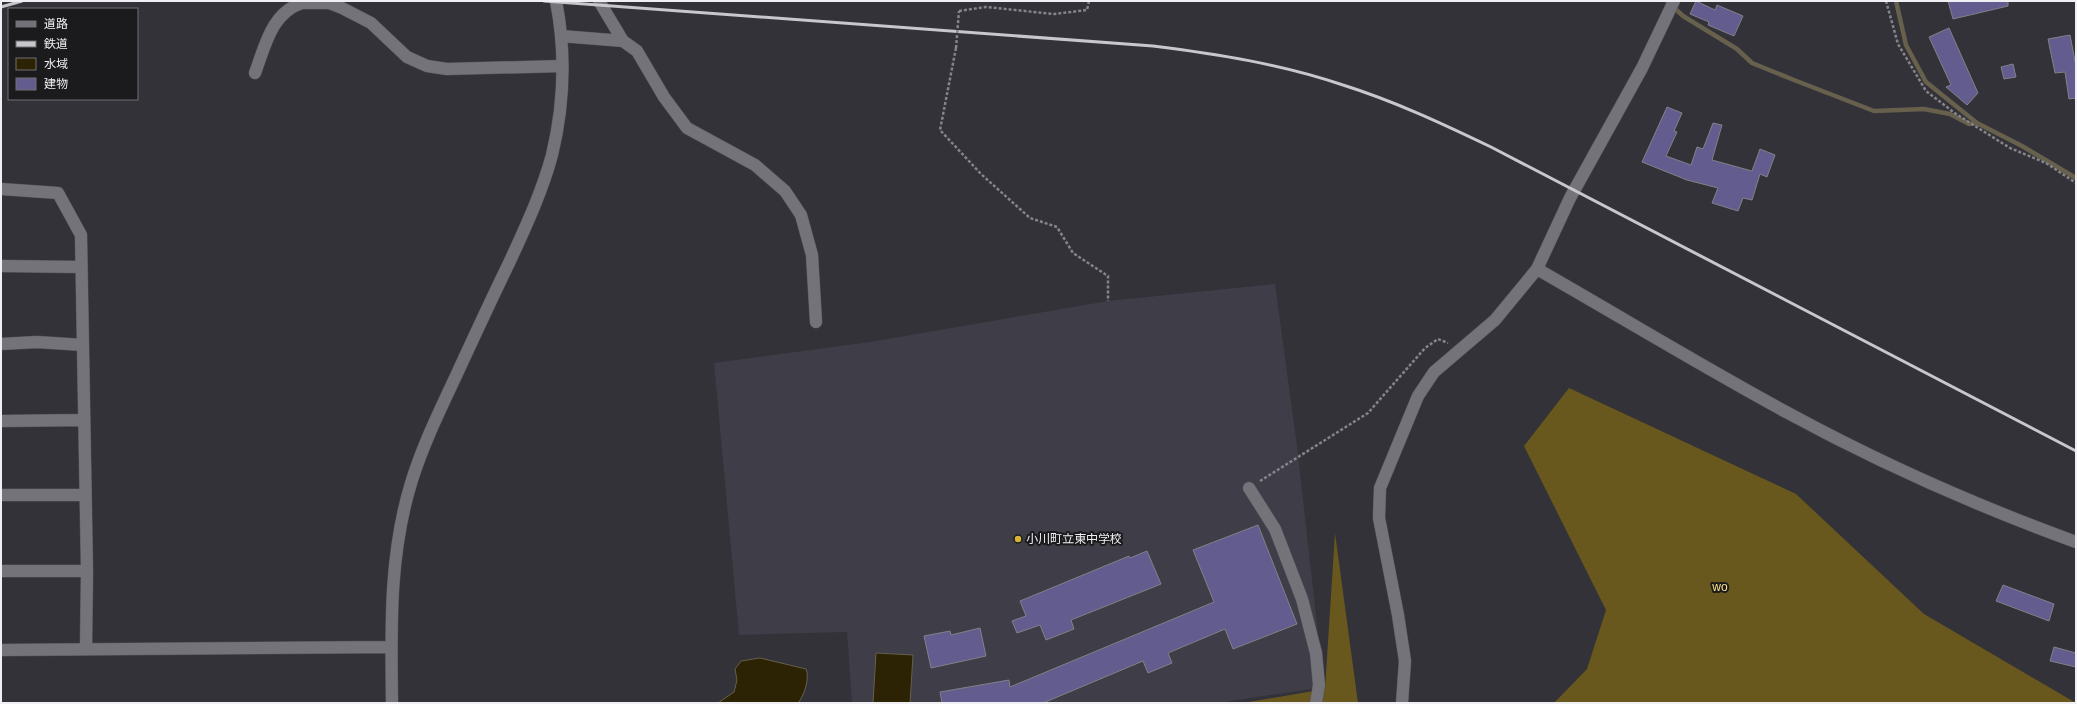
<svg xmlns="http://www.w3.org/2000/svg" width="2077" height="704" font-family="Arial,'Noto Sans JP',sans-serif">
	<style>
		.built { fill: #3e3d48 }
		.forest { fill: #68581d }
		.water { fill: #2b2304; stroke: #66604c }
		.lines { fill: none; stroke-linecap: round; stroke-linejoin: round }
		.stream { stroke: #66604c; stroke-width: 4.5 }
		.building { fill: #635c8e; stroke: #828188 }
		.minor-casing { stroke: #525257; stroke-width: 13 }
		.path { stroke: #848489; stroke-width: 2.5; stroke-dasharray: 3 2; stroke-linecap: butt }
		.minor { stroke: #74737a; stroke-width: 12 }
		.rail { stroke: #c8c7cc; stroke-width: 3 }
		.path-bridge { stroke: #848489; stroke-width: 2.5; stroke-dasharray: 3 2; stroke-linecap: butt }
		.poi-dot { fill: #d7b434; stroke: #1b1b1d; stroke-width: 1.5 }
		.labels { text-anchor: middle; stroke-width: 4; stroke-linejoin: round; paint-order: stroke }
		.poi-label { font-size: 12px; fill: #f0f0f4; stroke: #1b1b1d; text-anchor: start }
		.park-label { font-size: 12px; fill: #fbe18b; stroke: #1b1b1d }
	</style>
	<rect width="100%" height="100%" fill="#333238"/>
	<path class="built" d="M1275 284 1297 446 1324 687 1218 703H852L847 632 739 635 714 363 870 342 1108 301Z"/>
	<path class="forest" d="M1569 388 1796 494 1924 614 2076 703H1554L1587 669 1606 610 1524 446Z
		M1335 533 1358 703H1243L1325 689Z"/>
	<path class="water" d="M876 653 913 655 910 703H873Z
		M760 658 806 669C810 678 804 696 798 703H718L734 692 737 680 735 669 741 661Z"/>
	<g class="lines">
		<path class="stream" d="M1667 1 1683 16 1737 49 1752 63 1794 80 1874 111 1924 109 1950 114 1969 124 1977 123
			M1896 1 1906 45 1926 82 1977 123 2022 146 2076 178"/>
	</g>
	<path class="building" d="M1696 1 1715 10 1717 5 1743 16 1734 36 1708 25 1709 22 1690 14Z
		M1948 1H2008V6L1953 19Z
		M1949 28 1978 93 1967 105 1946 87 1951 85 1929 37Z
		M2070 35 2076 66V98L2069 99 2065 72 2055 73 2048 39Z
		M2013 64 2016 77 2004 79 2001 67Z
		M1667 107 1682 113 1674 131 1677 132 1666 156 1691 165 1697 147 1703 149 1713 123 1722 125 1712 160 1752 171 1760 149 1775 155 1767 177 1760 174 1752 200 1743 198 1738 211 1712 203 1718 188 1687 180 1642 162Z
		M1258 525 1297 624 1233 649 1225 629 1168 653 1172 663 1148 673 1143 661 1043 703H942L940 692 1009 680 1010 687 1214 602 1193 550Z
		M1147 551 1161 584 1071 620 1074 629 1046 640 1040 625 1017 633 1012 621 1026 616 1020 601 1129 556 1130 558Z
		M2003 585 2054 604 2049 621 1996 601Z
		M980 628 986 656 931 668 924 636 950 631 951 635Z
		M2054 647 2076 653V667L2050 661Z"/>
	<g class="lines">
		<g class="minor-casing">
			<path id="minor" d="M599 1 623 41
				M302 3H329L342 8 371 23 407 57 427 66 447 69 562 66
				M561 36 623 41 637 51 664 97 687 128 755 165 785 191 801 215 812 255 816 322
				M255 73C265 46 272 12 302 3V1
				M1 189 58 193 81 235 87 571 86 648
				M1 266 81 267
				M1537 269C1621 317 1703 367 1788 413 1880 463 1977 506 2076 542
				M1 344 37 342 83 345
				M1 421 83 420
				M1249 488 1275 529 1302 599 1316 653 1319 685 1316 703
				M1 495H85
				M1 571H87
				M1 650 391 647
				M392 703C391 627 389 553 412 480 423 445 439 412 455 378 473 339 491 300 510 261 526 226 542 192 552 155 564 105 566 52 556 1
				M1402 703 1405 661 1398 615 1379 518 1380 488 1418 396 1434 372 1495 320 1537 269 1570 198 1642 68 1674 1"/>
		</g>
		<path class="path" d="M1886 1 1898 44 1926 91 1956 114 2010 148 2046 163 2076 183
			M959 11 986 7 1054 14 1087 10 1089 1
			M956 48 940 130 981 174 1030 218 1057 227 1073 253 1108 276V301
			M1260 481 1368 413 1425 348 1438 339 1448 343"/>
		<use href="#minor" class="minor"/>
		<path class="rail" d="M544 1 1153 46C1217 54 1281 64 1343 85 1394 101 1443 124 1491 147L2076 451
			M1 7 22 1"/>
		<path class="path-bridge" d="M956 48 959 11"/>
	</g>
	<circle class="poi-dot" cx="1018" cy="539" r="4"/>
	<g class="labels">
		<g class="poi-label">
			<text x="1026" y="543">小川町立東中学校</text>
		</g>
		<g class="park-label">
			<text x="1720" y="591">wo</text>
		</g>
	</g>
	<rect width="2077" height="704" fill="none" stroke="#f0f0f4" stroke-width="4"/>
	<rect x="8" y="8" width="130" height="92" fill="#1b1b1d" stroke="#707073"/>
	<rect x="16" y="21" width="20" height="6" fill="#74737a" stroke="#707073"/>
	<text x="44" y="28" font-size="12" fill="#f0f0f4">道路</text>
	<rect x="16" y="41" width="20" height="6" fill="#c8c7cc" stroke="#707073"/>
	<text x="44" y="48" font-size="12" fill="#f0f0f4">鉄道</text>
	<rect x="16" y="58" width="20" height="12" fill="#2b2304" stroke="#707073"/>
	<text x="44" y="68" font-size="12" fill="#f0f0f4">水域</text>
	<rect x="16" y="78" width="20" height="12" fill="#635c8e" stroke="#707073"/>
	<text x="44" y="88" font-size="12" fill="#f0f0f4">建物</text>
</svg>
